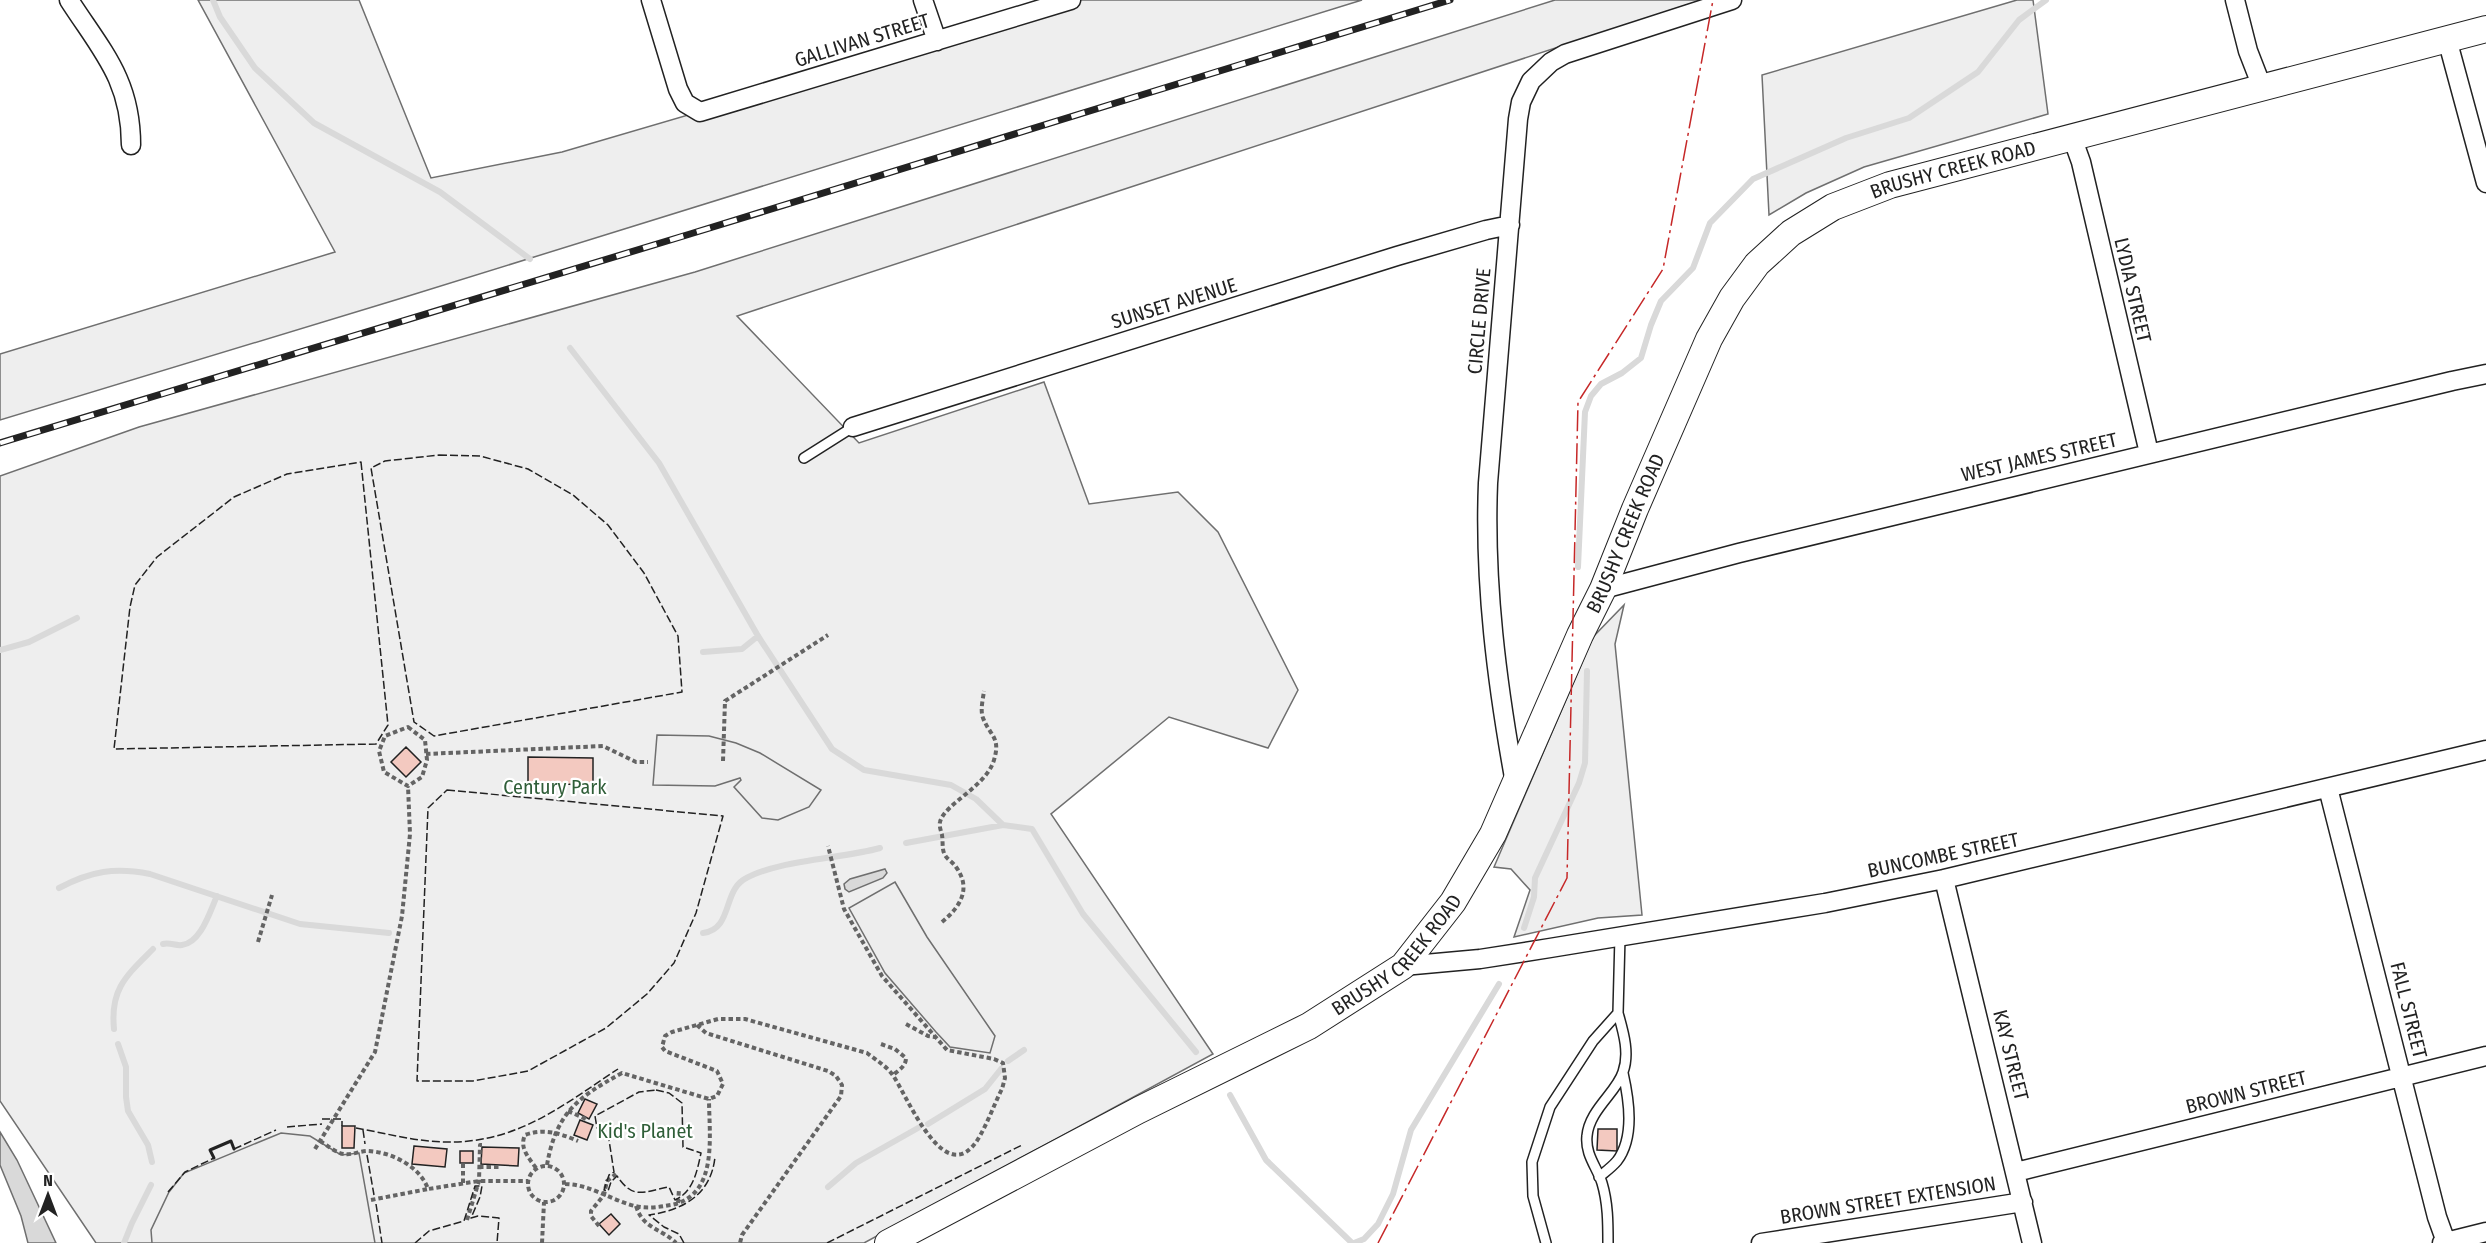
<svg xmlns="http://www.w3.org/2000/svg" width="2486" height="1243" font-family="'Fira Sans Condensed',sans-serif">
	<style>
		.green { fill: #eee; stroke: #6f6f6f; stroke-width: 1.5 }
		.parking { fill: #ededed; stroke: #6f6f6f; stroke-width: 1.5 }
		.water { fill: #d9d9d9; stroke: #6f6f6f; stroke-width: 1.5 }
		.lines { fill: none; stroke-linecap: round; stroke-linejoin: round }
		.stream { stroke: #d9d9d9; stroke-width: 6 }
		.building { fill: #f3c9c0; stroke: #222; stroke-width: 1.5 }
		.lane-casing { stroke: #222; stroke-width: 12 }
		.street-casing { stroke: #222; stroke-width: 21 }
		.secondary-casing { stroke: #222; stroke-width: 28 }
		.path { stroke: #646464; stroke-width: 4; stroke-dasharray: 4.5 3; stroke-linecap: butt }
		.lane { stroke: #fff; stroke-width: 9 }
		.street { stroke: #fff; stroke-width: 18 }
		.secondary { stroke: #fff; stroke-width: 26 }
		.rail-casing { stroke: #222; stroke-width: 7 }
		.rail { stroke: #fff; stroke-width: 4.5; stroke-dasharray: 14; stroke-linecap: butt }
		.fence { stroke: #222; stroke-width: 1.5; stroke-dasharray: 8 3; stroke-linecap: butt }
		.wall { stroke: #222; stroke-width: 3 }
		.power { stroke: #c62828; stroke-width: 1.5; stroke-dasharray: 21 4.5 3 4.5; stroke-linecap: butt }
		.labels { text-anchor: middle; stroke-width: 4.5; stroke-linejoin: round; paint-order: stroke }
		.street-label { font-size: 20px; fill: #222; stroke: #fff }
		.park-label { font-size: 20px; fill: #2f5e38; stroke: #fff }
	</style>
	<rect width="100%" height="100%" fill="#fff"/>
	<path class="green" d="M198 0H359L431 178 562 152 1080 0H1362L402 298 0 420V354L335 252Z
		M1555 0H1702L737 316 859 443 1044 382 1089 504 1178 492 1218 532 1298 690 1268 748 1169 717 1051 814 1213 1054 864 1243H96L0 1101V476L139 427 695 272Z
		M2017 0H2033L2048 114 1864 167 1806 193 1769 215 1762 75Z
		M1624 605 1615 644 1642 915 1598 918 1514 937 1530 890 1511 869 1494 867 1593 637Z"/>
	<path class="parking" d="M657 735 709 736 736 743 760 753 821 790 809 807 778 820 762 818 734 787 741 780 740 778 715 786 653 785Z
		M895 882 927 937 995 1036 990 1053 950 1047 936 1032 885 973 849 908Z
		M281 1133 310 1136 341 1155 359 1153 375 1243H152L151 1230 169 1192 184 1173Z"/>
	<path class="water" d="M885 869 887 873 883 878 849 892 845 889 844 884 850 879Z
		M0 1132 17 1160 56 1243H28L21 1216 0 1165Z"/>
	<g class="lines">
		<path class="stream" d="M213 0 220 17 255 68 314 123 440 192 530 259
			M570 348 659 463 758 636 832 749 864 770 951 785 976 799 1003 825 1032 829 1083 914 1196 1052
			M1578 567 1585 412 1591 396 1601 384 1622 373 1641 358 1651 325 1661 301 1693 268 1710 223 1753 179 1846 138 1909 118 1978 72 2019 20 2046 0
			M0 650 29 642 77 618
			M703 652 742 649 758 636
			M906 843 1003 825
			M59 888C91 871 115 867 150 874L300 924 389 933
			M1524 928 1534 897 1535 878 1579 783 1585 763 1587 671
			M703 933C732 929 723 894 743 880 775 860 841 859 880 848
			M163 944C170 942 175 946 182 945 201 943 210 911 217 896
			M114 1029C110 989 126 976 153 949
			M118 1044 126 1067V1097L128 1111 148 1145 152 1162
			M1008 1061 1024 1050
			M1230 1095 1266 1160 1352 1243
			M928 1124 985 1089 1001 1069
			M828 1187 856 1163 918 1128
			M124 1243 132 1223 151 1185
			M1354 1243 1364 1239 1378 1224 1393 1194 1411 1130 1499 984"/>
	</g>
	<path class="building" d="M406 747 421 762 406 777 391 762Z
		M528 757 593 758V785L528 783Z
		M585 1099 597 1104 589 1119 578 1113Z
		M580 1120 593 1125 587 1140 574 1135Z
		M342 1126H355L354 1148H342Z
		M1598 1129H1617V1151L1597 1150Z
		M414 1146 447 1149 445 1167 412 1164Z
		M482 1147 519 1148 518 1166 481 1164Z
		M460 1151H473V1163H460Z
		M611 1214 620 1224 609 1235 599 1224Z"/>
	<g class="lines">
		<g class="lane-casing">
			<path id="lane" d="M804 458 853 427
				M1599 1177C1605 1172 1612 1167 1617 1161 1635 1137 1629 1100 1623 1073
				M1546 1243 1533 1196 1532 1162 1550 1107 1593 1041 1618 1013 1620 936
				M1608 1243C1608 1223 1608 1203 1602 1183 1597 1167 1585 1155 1587 1136 1589 1110 1617 1092 1623 1072 1630 1053 1623 1031 1618 1013"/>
		</g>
		<g class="street-casing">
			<path id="street" d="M69 0C102 51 131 80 131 145
				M651 0 678 89 685 103 700 112 1071 0
				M923 0 937 41
				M2235 0 2248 51 2262 87
				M2447 39 2486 183
				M2072 137 2081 162 2149 453
				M853 427 1397 256 1486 230 1510 225
				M1603 589 1739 553 2452 381 2486 374
				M1515 783C1497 684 1484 584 1488 483L1518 119 1521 102 1531 81 1551 62 1565 54 1732 0
				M2328 788 2437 1217 2446 1242
				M1944 879 2032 1243
				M1403 966 1480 959 1550 948 1825 903 1944 879 2486 750
				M2016 1172 2486 1056
				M1761 1243 2023 1202
				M2442 1243 2486 1232"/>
		</g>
		<g class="secondary-casing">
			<g id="secondary">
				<path id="s1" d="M888 1243 1139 1110 1309 1026 1403 966 1453 902 1493 834 1580 635 1603 589 1635 509 1709 339 1732 298 1757 264 1791 233 1833 207 1890 185 2486 29"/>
			</g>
		</g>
		<path class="path" d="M408 727 425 740 427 760 422 777 408 786 384 772 379 751 385 736Z
			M426 754 603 746 636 762H648
			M723 761 725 701 828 635
			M942 922C960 907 972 889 956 867 953 862 946 859 944 853 942 848 943 841 942 835 941 831 939 826 940 822 944 804 986 787 994 760 1001 737 990 736 983 718 980 710 983 699 984 691
			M258 942 272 895
			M906 1024 928 1036 935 1037
			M697 1025 706 1033 828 1071 836 1076 842 1085 841 1096 742 1235 740 1243
			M881 1044 895 1049 906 1058C906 1066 899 1070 893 1075
			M568 1111 586 1119
			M320 1141C327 1145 337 1154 345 1154 352 1155 360 1151 368 1151 391 1152 420 1166 428 1189L479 1181H528
			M315 1149 375 1052 402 916 410 834 408 786
			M547 1165C556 1113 578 1097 622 1073L709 1099 717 1096 723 1084 717 1071 665 1051 662 1047 665 1036 672 1032 718 1019H745L867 1053C876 1060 885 1065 892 1074 906 1093 940 1181 972 1147 983 1136 994 1104 1002 1089L1005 1078 1003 1063 994 1059 947 1050 882 976 844 909 828 846
			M528 1184a18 18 0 1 1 36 0a18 18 0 1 1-36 0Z
			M479 1167H499V1165
			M536 1168C529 1158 519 1148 525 1135 544 1128 559 1133 578 1141
			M463 1183V1163
			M565 1184C589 1184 611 1200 635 1206 647 1209 659 1207 671 1205 719 1196 709 1135 709 1099
			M371 1200 428 1189
			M678 1203 679 1189
			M636 1206C643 1229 661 1228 676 1243
			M467 1220 479 1181 480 1145H482
			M599 1226 591 1216V1211L604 1195 607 1181 616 1174
			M542 1243 544 1202"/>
		<use href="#lane" class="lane"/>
		<use href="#street" class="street"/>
		<use href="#secondary" class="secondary"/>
		<g class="rail-casing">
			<path id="rail" d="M0 443 690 234 1450 0"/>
		</g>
		<use href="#rail" class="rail"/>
		<path class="fence" d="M439 455 480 456 528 469 573 495 608 525 644 573 678 636 682 692 434 736 414 722 371 468 385 461Z
			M361 462 388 725 376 744 114 749 130 607 135 585 157 557 234 497 287 474Z
			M447 790 723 816 696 913 674 963 647 994 606 1028 528 1071 473 1081H417L428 808Z
			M656 1090 669 1093 682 1103 683 1147 701 1153C697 1172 693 1192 675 1200L669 1187C644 1191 634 1201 617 1176L611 1182 608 1191 604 1190 609 1175 614 1172 609 1140 597 1128 595 1116 639 1092Z
			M322 1119H342V1126
			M287 1127 322 1124
			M356 1128C385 1133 417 1142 447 1142 517 1143 562 1106 618 1069
			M363 1130 365 1144
			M234 1149 276 1130
			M367 1155 374 1195
			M168 1192 185 1172 214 1158
			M376 1204 382 1243
			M415 1243 429 1231 464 1221 475 1186H482L480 1197 471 1218 478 1216 499 1218 497 1243
			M684 1243 679 1234 664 1227 649 1215C683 1210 711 1195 715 1157
			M827 1243 1022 1145"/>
		<path class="wall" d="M214 1158 210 1150 231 1141 234 1149"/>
		<path class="power" d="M1378 1243 1567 878 1578 402 1663 269 1713 0"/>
	</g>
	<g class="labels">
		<g class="street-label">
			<text transform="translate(862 40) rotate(-17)" y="7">GALLIVAN STREET</text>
			<text dy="7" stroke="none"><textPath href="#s1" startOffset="1596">BRUSHY CREEK ROAD</textPath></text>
			<text transform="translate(2133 290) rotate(77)" y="7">LYDIA STREET</text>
			<text transform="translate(1174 303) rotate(-17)" y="7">SUNSET AVENUE</text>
			<text transform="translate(1479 321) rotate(-85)" y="7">CIRCLE DRIVE</text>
			<text transform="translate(2039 457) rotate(-13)" y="7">WEST JAMES STREET</text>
			<text dy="7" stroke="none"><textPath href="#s1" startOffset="1074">BRUSHY CREEK ROAD</textPath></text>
			<text transform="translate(1943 855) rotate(-12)" y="7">BUNCOMBE STREET</text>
			<text dy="7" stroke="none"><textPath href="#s1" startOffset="588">BRUSHY CREEK ROAD</textPath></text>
			<text transform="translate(2409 1010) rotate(76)" y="7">FALL STREET</text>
			<text transform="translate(2011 1055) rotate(76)" y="7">KAY STREET</text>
			<text transform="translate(2246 1092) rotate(-14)" y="7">BROWN STREET</text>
			<text transform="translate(1888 1200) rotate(-9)" y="7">BROWN STREET EXTENSION</text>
		</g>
		<g class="park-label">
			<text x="555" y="794">Century Park</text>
			<text x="645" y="1138">Kid's Planet</text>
		</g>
	</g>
	<g transform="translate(48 1195)" stroke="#ffffff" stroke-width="4.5" paint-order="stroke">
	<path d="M0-4.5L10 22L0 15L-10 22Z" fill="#222222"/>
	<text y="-9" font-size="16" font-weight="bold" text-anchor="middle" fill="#222222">N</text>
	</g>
</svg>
